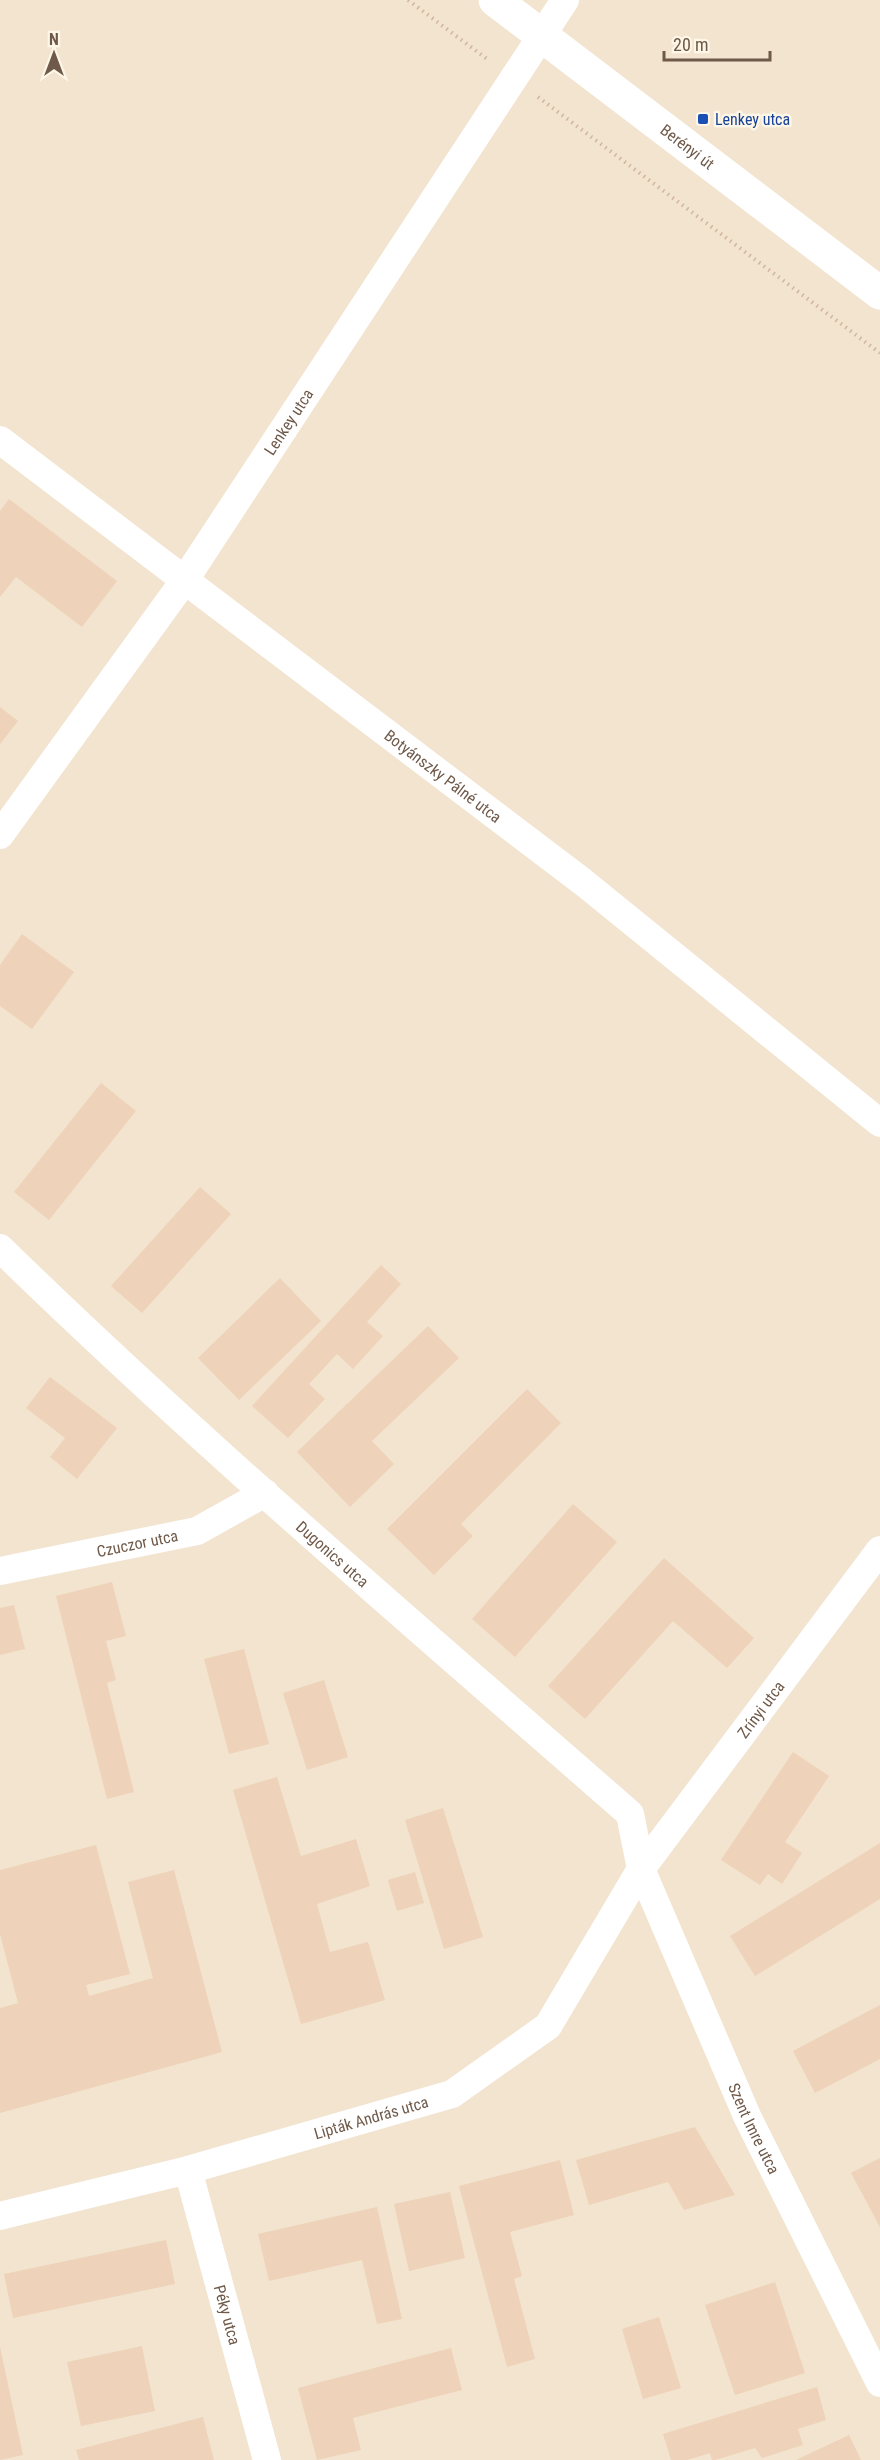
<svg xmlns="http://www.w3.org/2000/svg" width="880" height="2460" font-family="'Roboto Condensed',sans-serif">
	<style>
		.residential { fill: #f2e4cf }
		.building { fill: #eed2b9 }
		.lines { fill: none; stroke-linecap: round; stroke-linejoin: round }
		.path { stroke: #d2b59d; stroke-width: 4; stroke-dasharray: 1.5 4.5; stroke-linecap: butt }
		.street { stroke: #fff; stroke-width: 28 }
		.secondary { stroke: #fff; stroke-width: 33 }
		.transit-dot { fill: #1a4fb4; stroke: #fef6e6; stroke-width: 2 }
		.labels { text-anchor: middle; stroke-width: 5; stroke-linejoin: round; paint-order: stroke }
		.transit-label { font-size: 16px; fill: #164399; stroke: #fef6e6; text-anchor: start }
		.street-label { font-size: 16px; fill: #6f5949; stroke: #fef6e6 }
	</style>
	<rect width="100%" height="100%" fill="#faf2e0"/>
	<path class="residential" d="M0 0H880V2460H0Z"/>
	<path class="building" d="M9 499 117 581 82 627 16 577 0 597V511Z
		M0 707 18 721 0 744Z
		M22 934 74 972 32 1029 0 1006V965Z
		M101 1083 136 1111 49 1220 14 1192Z
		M200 1187 231 1214 142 1313 111 1286Z
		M381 1265 401 1284 367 1322 383 1336 353 1369 337 1354 309 1384 325 1399 288 1438 252 1406Z
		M280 1278 321 1321 239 1400 198 1358Z
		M428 1326 459 1358 372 1441 394 1464 350 1507 297 1452Z
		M50 1377 117 1428 77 1479 50 1457 65 1438 26 1408Z
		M527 1389 561 1423 461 1524 473 1536 434 1575 387 1529Z
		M573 1504 617 1542 515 1657 472 1619Z
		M664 1558 754 1638 727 1668 673 1621 585 1719 548 1686Z
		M112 1582 126 1636 106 1641 116 1680 107 1683 134 1792 107 1799 56 1596Z
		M14 1605 25 1649 0 1655V1608Z
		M244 1649 269 1744 229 1754 204 1659Z
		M324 1680 348 1757 307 1770 283 1693Z
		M793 1752 829 1776 785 1842 802 1853 782 1884 768 1874 760 1885 721 1860Z
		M277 1777 301 1856 356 1839 370 1886 317 1904 330 1952 368 1942 385 2000 301 2024 233 1790Z
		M443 1808 483 1937 444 1949 405 1820Z
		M880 1843V1899L755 1976 730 1936Z
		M96 1845 130 1974 86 1985 89 1996 153 1978 128 1882 174 1870 222 2052 0 2113V2008L18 2003 0 1934V1870Z
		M415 1872 424 1903 397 1911 388 1880Z
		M880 2005V2059L815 2093 793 2051Z
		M695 2127 735 2195 684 2210 668 2182 589 2205 576 2160Z
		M880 2158V2227L851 2173Z
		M560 2160 574 2215 510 2232 522 2276 514 2279 535 2359 507 2367 459 2186Z
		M450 2192 465 2258 409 2271 394 2204Z
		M377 2207 402 2319 377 2324 362 2260 269 2281 258 2234Z
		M166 2240 175 2284 13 2318 4 2274Z
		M775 2282 805 2373 735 2395 705 2305Z
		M659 2317 681 2388 643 2399 622 2329Z
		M142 2346 155 2411 81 2426 67 2362Z
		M0 2347 23 2455 0 2460Z
		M451 2348 462 2390 353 2418 361 2450 317 2460 298 2388Z
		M817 2387 826 2420 798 2429 803 2445 762 2458 755 2448 715 2460H712L710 2453 687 2460H671L663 2434Z
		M203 2417 214 2460H79L76 2450Z
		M849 2435 861 2460H796Z"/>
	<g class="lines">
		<path class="path" d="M408 0 487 59
			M538 97 880 353"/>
		<g class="street">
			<path id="s1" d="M0 440 583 882 880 1123"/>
			<path id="s2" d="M0 835 184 581 565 0"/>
			<path id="s3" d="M0 1248C202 1445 418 1628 630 1814L641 1869 747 2116 880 2383"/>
			<path id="s4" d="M0 1571 197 1531 265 1493"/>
			<path id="s5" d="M188 2170 267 2460"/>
			<path id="s6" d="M0 2216 188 2170 452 2094 548 2026 641 1869 880 1550"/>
		</g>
		<path class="secondary" id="s7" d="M495 0 880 293"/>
	</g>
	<rect class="transit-dot" x="697" y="113" width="12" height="12" rx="3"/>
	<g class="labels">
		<g class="transit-label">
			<text x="715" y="125">Lenkey utca</text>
		</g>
		<g class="street-label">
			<text dy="6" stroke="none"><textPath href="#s7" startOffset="242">Berényi út</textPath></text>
			<text dy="6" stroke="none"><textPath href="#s2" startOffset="504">Lenkey utca</textPath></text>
			<text dy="6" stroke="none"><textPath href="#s1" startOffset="556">Botyánszky Pálné utca</textPath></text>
			<text dy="6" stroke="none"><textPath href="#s4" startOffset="140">Czuczor utca</textPath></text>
			<text dy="6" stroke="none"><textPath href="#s3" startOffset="452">Dugonics utca</textPath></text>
			<text dy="6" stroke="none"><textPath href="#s6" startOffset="968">Zrínyi utca</textPath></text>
			<text dy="6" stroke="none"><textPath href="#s6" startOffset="384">Lipták András utca</textPath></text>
			<text dy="6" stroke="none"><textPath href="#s3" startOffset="1186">Szent Imre utca</textPath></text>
			<text dy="6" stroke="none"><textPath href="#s5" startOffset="150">Péky utca</textPath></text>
		</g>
	</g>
	<g transform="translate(54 54)" stroke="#fef6e6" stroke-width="4.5" paint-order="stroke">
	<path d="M0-4.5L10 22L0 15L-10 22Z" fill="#6f5949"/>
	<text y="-9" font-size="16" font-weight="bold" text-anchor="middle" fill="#6f5949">N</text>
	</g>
	<path d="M664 51v9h106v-9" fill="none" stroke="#6f5949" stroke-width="3"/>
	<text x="673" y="51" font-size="18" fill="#6f5949" stroke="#fef6e6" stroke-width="4.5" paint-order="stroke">20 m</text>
</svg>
